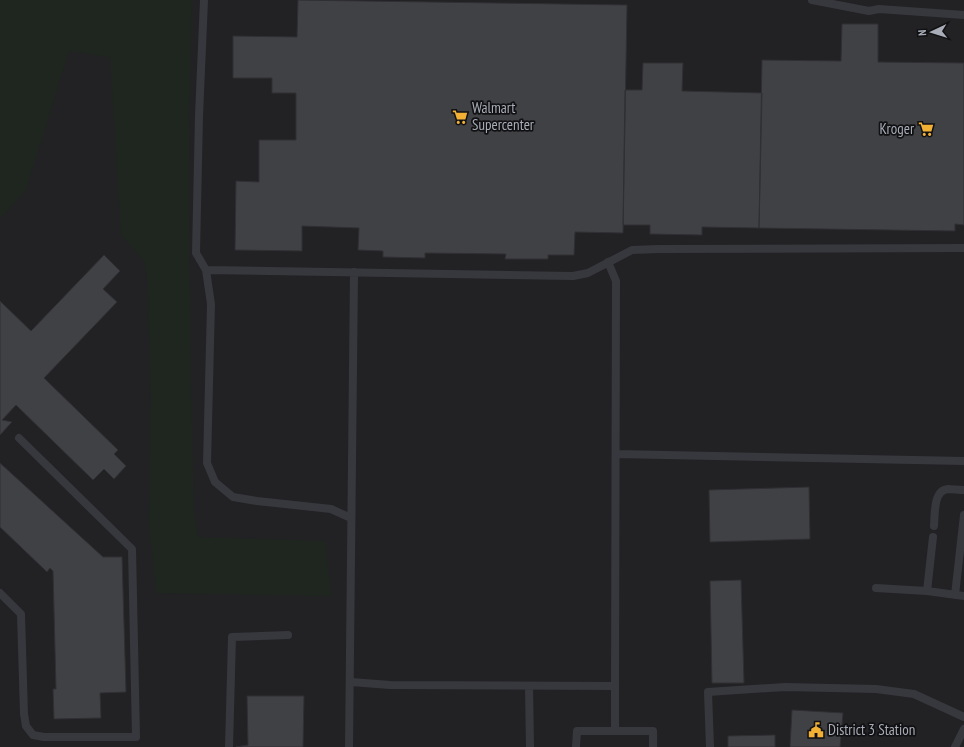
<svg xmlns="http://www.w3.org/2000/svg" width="964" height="747" font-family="'PT Sans Narrow',sans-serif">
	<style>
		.built { fill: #222225 }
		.green { fill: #1e261f }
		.building { fill: #404145; stroke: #303034 }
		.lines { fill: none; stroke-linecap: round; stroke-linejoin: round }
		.lane { stroke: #37383d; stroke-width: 8 }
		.labels { text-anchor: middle; stroke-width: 3.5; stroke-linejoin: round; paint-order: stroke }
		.poi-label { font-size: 15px; fill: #a8adb8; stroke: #111113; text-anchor: start }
	</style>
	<rect width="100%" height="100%" fill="#161618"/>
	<path class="built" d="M0 0H964V747H0Z"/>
	<path class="green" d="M0 0H192C186 171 190 342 194 513L198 537 325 541 331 596 156 593 149 522 151 395 148 293 145 262 121 235 110 57 69 51 26 190 0 219Z"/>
	<path class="building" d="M298 0 627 5 623 233 575 232 574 255H548V259H505L506 254 425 253V258L383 257V251L358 250 359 228 302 226V251L235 250 236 181 259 182V140H296V93H272V78H233V36L297 37Z
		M842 24H878V62L964 63V225L955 224V231L759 228 762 60 841 61Z
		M643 63H683L682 91 762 93 759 228 702 227V235L650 234V225H623L625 90H642Z
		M104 255 120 271 103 289 117 302 44 378 118 450 114 454 126 466 114 479 104 469 93 480 16 405 2 420 12 422 0 435V301L31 331Z
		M0 463 103 557H122L126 692 100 693 101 718 54 719 53 689H56L53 571 50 568 47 572 0 527Z
		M809 487 810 539 710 542 709 490Z
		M741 580 744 683H712L710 581Z
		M247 696H304L303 747H236L248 745Z
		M792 710 843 713 840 747H790Z
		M775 735V747H728V736Z"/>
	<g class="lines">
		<path class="lane" d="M204 0 199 116 196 253 206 270 211 304 207 463 215 482 233 497 257 501 331 509 351 518
			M812 0 869 11 879 9 964 15
			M206 270 573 276 588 273 632 250 658 249 964 248
			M616 454 964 461
			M934 526C935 515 933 490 948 489 953 489 959 490 964 490
			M876 588 927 591 964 596
			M927 591 933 537
			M0 593 21 614 24 714 26 726 33 735 44 737H136L132 549 19 438
			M955 595 964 515
			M351 682 390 685 615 686 616 281 608 262
			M529 686 530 747
			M615 686V731
			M229 747 232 637 288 635
			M349 747 354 272
			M576 747 577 731H653V747
			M710 747 708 692 785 687 876 689 914 694 964 717
			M955 747 964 729"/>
	</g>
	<defs>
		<g id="supermarket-bare" transform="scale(1.2)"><path d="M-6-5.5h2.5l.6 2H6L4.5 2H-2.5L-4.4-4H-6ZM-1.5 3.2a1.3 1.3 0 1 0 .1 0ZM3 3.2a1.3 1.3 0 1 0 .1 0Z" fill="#f2b134" stroke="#111113" stroke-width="2.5" paint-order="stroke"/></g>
		<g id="civic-bare" transform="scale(1.2)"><path d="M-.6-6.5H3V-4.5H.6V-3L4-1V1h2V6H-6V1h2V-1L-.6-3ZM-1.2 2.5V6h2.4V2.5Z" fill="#f2b134" stroke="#111113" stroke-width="2.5" paint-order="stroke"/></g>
	</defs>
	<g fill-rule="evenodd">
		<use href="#supermarket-bare" x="460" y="117"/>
		<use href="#supermarket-bare" x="926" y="129"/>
		<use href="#civic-bare" x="816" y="730"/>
	</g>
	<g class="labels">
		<g class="poi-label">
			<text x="472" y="113">Walmart<tspan x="472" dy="17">Supercenter</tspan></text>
			<text x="914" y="134" text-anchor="end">Kroger</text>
			<text x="828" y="735">District 3 Station</text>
		</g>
	</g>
	<g transform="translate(932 32) rotate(266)" stroke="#111113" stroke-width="3" paint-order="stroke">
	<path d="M0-3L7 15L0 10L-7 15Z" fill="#a8adb8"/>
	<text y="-6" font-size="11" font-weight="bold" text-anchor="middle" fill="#a8adb8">N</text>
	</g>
</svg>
